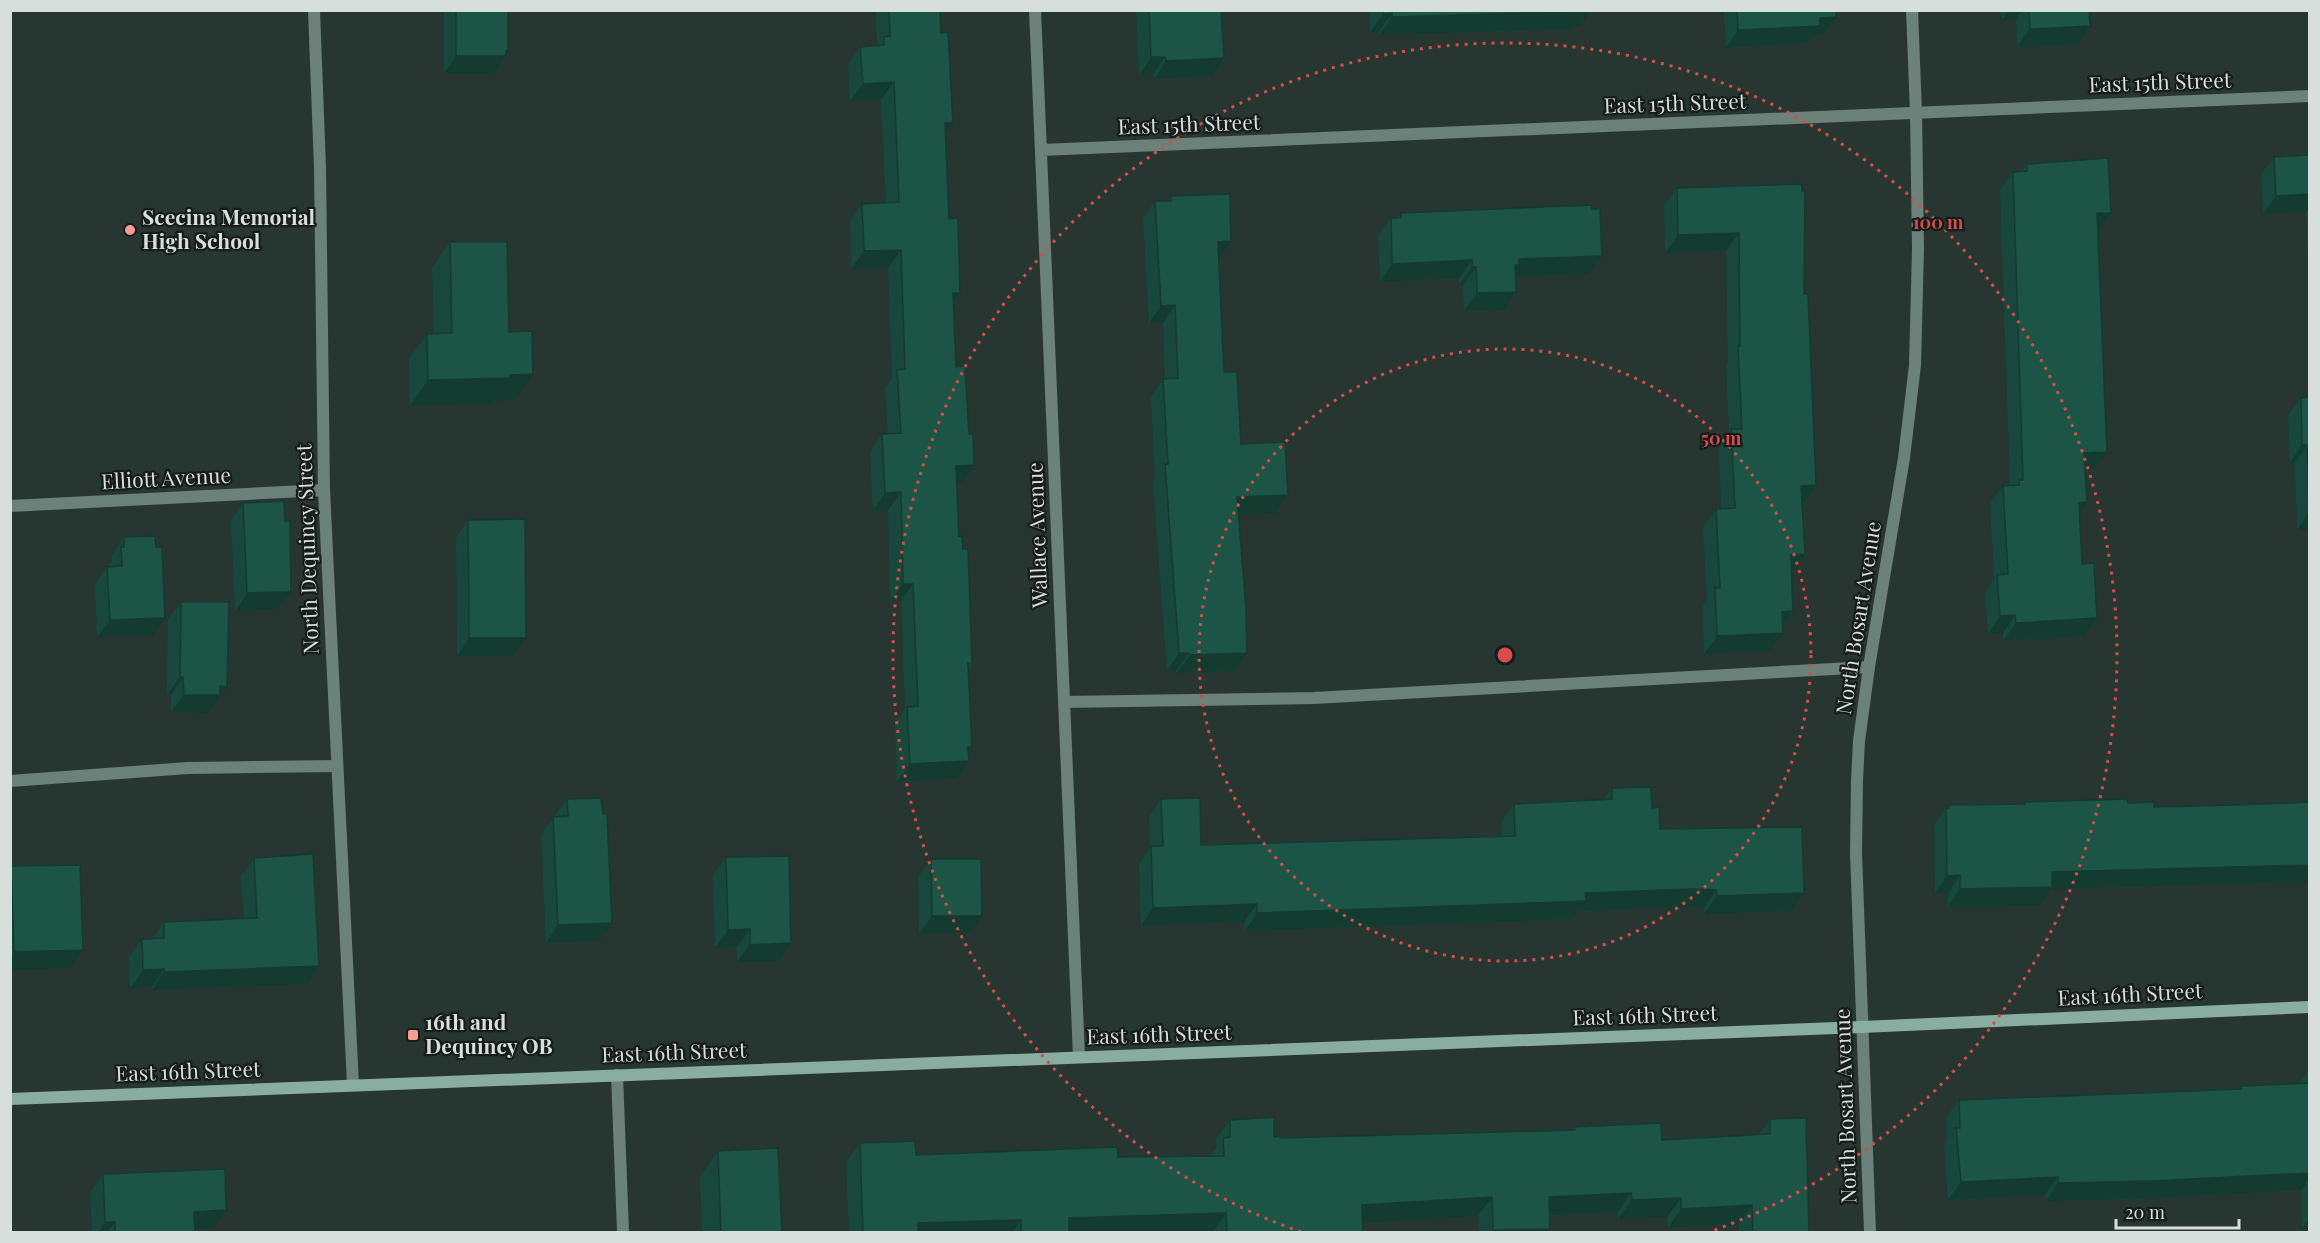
<svg xmlns="http://www.w3.org/2000/svg" width="2320" height="1243" font-family="'Playfair Display',serif">
	<style>
		.lines { fill: none; stroke-linecap: round; stroke-linejoin: round }
		.service { stroke: #6b8179; stroke-width: 12 }
		.minor { stroke: #6b8179; stroke-width: 12 }
		.tertiary { stroke: #6b8179; stroke-width: 12 }
		.secondary { stroke: #89aea1; stroke-width: 12 }
		.wall { fill: #18483b }
		.shaded-wall { fill: #143b30 }
		.building { fill: #1c5445; stroke: #143b30; stroke-width: 1.5 }
		.ring { fill: none; stroke: #d64d4c; stroke-width: 3; stroke-dasharray: 3 6 }
		.poi-dot { fill: #f59c95; stroke: #151c19; stroke-width: 2 }
		.labels { text-anchor: middle; stroke-width: 4.5; stroke-linejoin: round; paint-order: stroke }
		.street-label { font-size: 21px; fill: #d6dfdc; stroke: #151c19 }
		.poi-label { font-size: 21px; font-weight: bold; fill: #d6dfdc; stroke: #151c19; text-anchor: start }
		.centre { fill: #d64d4c; stroke: #151c19; stroke-width: 3 }
		.ring-label { font-size: 18px; text-anchor: middle; font-weight: bold; fill: #d64d4c; stroke: #151c19; stroke-width: 4.5; stroke-linejoin: round; paint-order: stroke }
	</style>
	<rect width="100%" height="100%" fill="#283631"/>
	<g class="lines">
		<path class="service" d="M1064 702 1314 698 1869 667
			M10 781 188 768 337 766"/>
		<path class="minor" d="M314 10 320 168 324 490 353 1085
			M1035 10 1079 1057
			M1041 150 2310 96
			M10 506 324 490
			M617 1075 623 1232"/>
		<path class="tertiary" d="M1870 1232 1856 853 1857 780 1859 741 1869 667 1904 458 1915 365 1918 249 1916 113 1912 10"/>
		<path class="secondary" d="M10 1099 1862 1027 2310 1007"/>
	</g>
	<path class="wall" d="M444 10H508L506 56 494 74 444 73Z
		M876 10H940L941 33 953 123 946 133 949 219 960 293 954 302 956 367 974 465 962 483H957L959 536 963 549 972 663 968 669 969 752 957 779 897 782 895 724 905 709 901 601 890 602 888 510 873 511 870 452 882 434H888L885 388 892 378 888 268 851 269 850 222 862 204 886 203 881 100 850 101 848 65 860 47 877 46Z
		M1136 10H1221L1212 76 1154 79 1153 74 1139 75Z
		M1370 10H1591L1580 26H1574L1572 29 1379 35V31L1370 32Z
		M1724 10H1836V17L1823 35 1813 36 1808 43 1726 48Z
		M2002 10H2089L2090 26 2078 44 2017 47 2016 19 2002 20Z
		M2310 154V298L2306 212 2263 214 2261 174 2274 157Z
		M2027 164 2111 213 2099 230 2097 231 2107 452 2094 470H2085L2080 513 2082 564 2097 618 2085 636 2003 641V633L1988 634 1985 593 1994 579 1990 503 2003 486 2010 485 2000 190 2013 172 2022 171Z
		M1802 184 1804 294 1816 485 1804 503H1802L1793 571 1791 572 1793 611 1783 626 1770 651 1704 654 1703 606 1707 600 1703 527 1716 509H1721L1719 447 1729 432 1726 364 1728 361 1726 251 1665 253 1664 205 1677 188Z
		M1171 196 1219 259 1224 372 1241 444 1276 513 1239 514 1247 653 1235 671 1177 673V670L1167 671 1153 482 1155 478 1151 397 1163 379H1165L1163 323H1149L1143 219 1155 201H1168Z
		M1401 213 1589 274 1516 277V292L1504 310 1464 311 1463 285H1459V278L1380 282 1378 236 1391 218H1397Z
		M450 242 509 332 533 374 515 400 494 401 492 404 410 406 409 359 427 334H434L432 268Z
		M2310 397V530H2297L2295 463H2290L2288 415 2301 398Z
		M243 503 278 609 235 611 231 521Z
		M468 520 514 656H457L456 538Z
		M124 537 156 547 165 618 153 636 97 637 95 585 107 567H109V565L112 561V555Z
		M181 602 227 687 208 713 171 712V695H167L168 619Z
		M1612 788 1652 808 1660 829 1791 911 1704 914V908L1679 907 1579 911 1573 919 1245 931 1244 922 1141 926 1139 864 1150 848 1149 817 1161 799 1201 845 1502 836 1501 822 1514 804 1604 799Z
		M567 799 612 923 599 941 546 943 541 835Z
		M2025 802 2128 803 2154 807 2235 805 2310 802V882L2051 889 2040 905 1948 907V893H1935L1934 825 1946 808 1949 805 2023 804Z
		M726 857 791 943 779 961 737 962V947L715 948 713 875Z
		M254 858 319 966 307 984 152 990V987L130 988 129 957 142 939H152L164 922 244 919 241 876Z
		M931 859 969 933 919 934 918 877Z
		M11 866 83 950 70 968 10 970Z
		M2310 1069V1228H2302L2301 1190 2138 1199 2046 1201 2045 1195 1948 1200 1944 1146 1947 1141 1946 1118 1959 1100 2239 1089 2241 1086 2299 1083Z
		M1770 1119 1809 1233H1739V1224L1668 1228 1667 1217 1618 1219V1212L1549 1216 1550 1229 1547 1233H1479L1478 1216 1363 1223V1233H849L846 1162 860 1143 916 1155 1118 1157 1210 1156 1217 1147 1216 1139 1230 1120 1280 1138 1572 1130 1574 1127 1662 1140 1759 1135Z
		M718 1151 782 1233H702L700 1177Z
		M103 1174 226 1210 214 1228 195 1229V1233H92L90 1192Z"/>
	<path class="shaded-wall" d="M1591 10 1580 26H1574L1572 29 1379 35 1392 17Z
		M2009 10H2022L2016 19 2002 20Z
		M1392 13 1379 31 1370 32 1383 14Z
		M1836 17 1823 35 1813 36 1808 43 1726 48 1738 30 1820 18Z
		M2090 26 2078 44 2017 47 2030 29Z
		M508 51 505 56H506L494 74 444 73 456 56Z
		M1151 57H1165L1153 74 1139 75Z
		M1224 58 1212 76 1154 79 1166 61Z
		M894 82 881 100 850 101 863 84Z
		M945 123H953L940 141Z
		M2310 194V207L2306 212 2263 214 2276 196Z
		M2097 213H2111L2099 230 2084 231Z
		M1739 233 1726 251 1665 253 1678 235Z
		M1231 241 1219 259 1218 242Z
		M901 250 888 268 851 269 864 251Z
		M1602 256 1589 274 1511 277 1503 283 1519 259Z
		M1472 260 1459 278 1380 282 1392 264Z
		M1472 267H1476L1463 285H1459Z
		M1516 292 1504 310 1464 311 1477 293Z
		M953 293H960L948 311Z
		M1175 305 1163 323H1149L1161 306Z
		M533 374 515 400 494 401 492 404 410 406 428 380Z
		M2302 445H2307L2295 463H2290Z
		M2107 452 2094 470 2072 471 2084 453Z
		M974 465 962 483 944 484 956 466Z
		M1816 485 1804 503 1789 504 1801 486Z
		M901 492 888 510 873 511 885 493Z
		M1288 495 1276 513 1225 515 1237 497Z
		M2087 502 2075 520 2079 503Z
		M2309 512 2310 530H2297Z
		M1805 554 1793 571 1778 573 1791 555Z
		M903 584H913L901 601 890 602Z
		M291 592 278 609 235 611 247 593Z
		M1793 611 1781 629 1782 612Z
		M2015 615 2003 633 1988 634 2000 616Z
		M165 618 153 636 97 637 110 620Z
		M2097 618 2085 636 2003 641 2016 623Z
		M1783 633 1770 651 1704 654 1717 636Z
		M469 638H526L514 656H457Z
		M1179 653H1189L1177 670 1167 671Z
		M1247 653 1235 671 1177 673 1190 655Z
		M180 677H183L171 695H167Z
		M220 686 227 687 208 713 171 712 184 695Z
		M968 747H972L962 761H969L957 779 897 782 910 764Z
		M2310 865V882L2051 889 2040 905 1948 907 1960 889 2052 872Z
		M1960 875 1948 893H1935L1947 876Z
		M1691 889 1716 890 1704 908 1679 907 1579 911 1573 919 1245 931 1257 913 1585 893Z
		M1804 893 1791 911 1704 914 1717 896Z
		M1257 904 1244 922 1141 926 1153 908Z
		M932 916H982L969 933 919 934Z
		M612 923 599 941 546 943 558 925Z
		M750 929 737 947 715 948 728 930Z
		M791 943 779 961 737 962 750 945Z
		M83 950 70 968 10 970V957L14 952Z
		M319 966 307 984 152 990 164 972Z
		M164 969 152 987 130 988 143 970Z
		M2310 1173V1178L2301 1190 2138 1199 2046 1201 2058 1183Z
		M2058 1177 2045 1195 1948 1200 1961 1182Z
		M1631 1193 1618 1212 1536 1216 1549 1197Z
		M1492 1197 1478 1216 1349 1224 1362 1205Z
		M1681 1198 1667 1217 1618 1219 1632 1200Z
		M1752 1205 1739 1224 1668 1228 1681 1209Z
		M226 1210 214 1228 182 1230 194 1212Z
		M1226 1213 1213 1232 1059 1233 1069 1218Z
		M2310 1218V1228H2302Z
		M1021 1220 1012 1233H912L918 1223Z
		M105 1222H115L107 1233H98Z
		M1550 1229 1547 1233H1491L1493 1230Z"/>
	<path class="building" d="M456 10H508V51H506V56H456Z
		M889 10H940L941 33 948 32 953 123H945L949 219 958 218 960 293H953L956 367 965 366 969 434H973L974 465 956 466 959 536 962 535 963 549H968L972 663H968L972 747H968L969 761 910 764 907 707 918 706 913 584H903L901 492 885 493 882 434 901 433 897 370 905 369 901 250 864 251 862 204 899 202 894 82 863 84 860 47 884 45V37L890 36Z
		M1149 10H1221L1224 58 1166 61 1165 57H1151Z
		M1383 10H1584V11L1392 17V13L1383 14Z
		M1737 10H1836V17L1820 18V26L1738 30Z
		M2029 10H2089L2090 26 2030 29Z
		M2310 155V194L2276 196 2274 157Z
		M2108 158 2111 213H2097L2107 452 2084 453 2087 502 2079 503 2082 564 2094 563 2097 618 2016 623 2015 615 2000 616 1997 575 2008 574 2003 486 2019 485V480H2023L2013 172 2027 171V164Z
		M1802 184V191H1805L1804 294H1808L1816 485 1801 486 1805 554 1791 555 1793 611 1782 612 1783 633 1717 636 1715 588H1720L1716 509 1735 508 1731 429H1742L1738 346H1740L1739 233 1678 235 1677 188Z
		M1230 194 1231 241 1218 242 1224 372H1237L1241 444 1285 442 1288 495 1237 497 1246 608 1247 653 1190 655 1189 653H1179L1165 464H1168L1163 379 1178 378 1175 305 1161 306 1155 201H1171V196Z
		M1592 205V209H1600L1602 256 1519 259V265H1515L1516 292 1477 293 1476 267H1472V260L1392 264 1391 218H1401V213Z
		M450 242H507L509 332 532 331 533 374 510 375V378L428 380 427 334 452 333Z
		M2310 397V512H2309L2307 445H2302L2301 398Z
		M284 501 285 521H290L291 592 247 593 243 503Z
		M525 519 526 638H469L468 520Z
		M155 536 156 547H162L165 618 110 620 107 567 122 566 121 547H124V537Z
		M181 602H229L227 687 220 686V695H184L183 677H180Z
		M1651 787 1652 808 1659 807 1660 829 1802 827 1804 893 1717 896 1716 890 1691 889 1585 893 1586 901 1257 913V904L1153 908 1151 846H1163L1161 799 1200 798 1201 845 1515 836 1514 804 1612 799V788Z
		M601 798 603 814H607L612 923 558 925 553 817 568 816 567 799Z
		M2127 799 2128 803 2154 802V807L2235 805 2310 802V865L2052 872V887L1960 889V875L1947 876 1946 808H1949V805L2025 804V802Z
		M313 854 319 966 164 972V969L143 970 142 939 164 938V922L257 918 254 858Z
		M789 856 791 943 750 945V929L728 930 726 857Z
		M931 859H981L982 916H932Z
		M80 865 83 950 14 952 11 866Z
		M2310 1083V1173L2151 1181 2058 1183V1177L1961 1182 1956 1128H1960L1959 1100 2241 1089V1086Z
		M1274 1117V1137L1280 1136V1138L1575 1130 1574 1127 1661 1123 1662 1140 1770 1134V1119L1806 1118 1809 1233H1753L1752 1205 1681 1209V1198L1632 1200 1631 1193 1549 1197 1550 1229 1493 1230 1492 1197 1362 1205 1363 1233H1227L1226 1213 1069 1218V1233H1021V1220L918 1223V1233H863L860 1143 915 1141 916 1155 1117 1147 1118 1157 1224 1156 1223 1138 1230 1137V1120Z
		M778 1148 782 1233H721L718 1151Z
		M225 1169 226 1210 194 1212 195 1233H115V1222H105L103 1174Z"/>
	<g class="ring">
		<circle cx="1505" cy="655" r="306"/>
		<path d="M1301 1232A612 612 0 1 1 1709 1232"/>
	</g>
	<g class="poi-dot">
		<circle cx="130" cy="230" r="6"/>
		<rect x="407" y="1029" width="12" height="12" rx="3"/>
	</g>
	<g class="labels">
		<g class="street-label">
			<text transform="translate(2160 83) rotate(-2)" y="7">East 15th Street</text>
			<text transform="translate(1675 104) rotate(-2)" y="7">East 15th Street</text>
			<text transform="translate(1189 125) rotate(-2)" y="7">East 15th Street</text>
			<text transform="translate(166 479) rotate(-3)" y="7">Elliott Avenue</text>
			<text transform="translate(1038 535) rotate(-92)" y="7">Wallace Avenue</text>
			<text transform="translate(308 549) rotate(-92)" y="7">North Dequincy Street</text>
			<text transform="translate(1859 618) rotate(-81)" y="7">North Bosart Avenue</text>
			<text transform="translate(2130 995) rotate(-3)" y="7">East 16th Street</text>
			<text transform="translate(1645 1016) rotate(-2)" y="7">East 16th Street</text>
			<text transform="translate(1159 1035) rotate(-2)" y="7">East 16th Street</text>
			<text transform="translate(674 1053) rotate(-2)" y="7">East 16th Street</text>
			<text transform="translate(188 1072) rotate(-2)" y="7">East 16th Street</text>
			<text transform="translate(1846 1106) rotate(-92)" y="7">North Bosart Avenue</text>
		</g>
		<g class="poi-label">
			<text x="142" y="225">Scecina Memorial<tspan x="142" dy="24">High School</tspan></text>
			<text x="425" y="1030">16th and<tspan x="425" dy="24">Dequincy OB</tspan></text>
		</g>
	</g>
	<circle cx="1505" cy="655" r="9" class="centre"/>
	<g class="ring-label">
		<text x="1938" y="229">100 m</text>
		<text x="1721" y="445">50 m</text>
	</g>
	<rect width="2320" height="1243" fill="none" stroke="#d6dfdc" stroke-width="24"/>
	<path d="M2116 1219v9h123v-9" fill="none" stroke="#d6dfdc" stroke-width="3"/>
	<text x="2125" y="1219" font-size="18" fill="#d6dfdc" stroke="#151c19" stroke-width="4.5" paint-order="stroke">20 m</text>
</svg>
